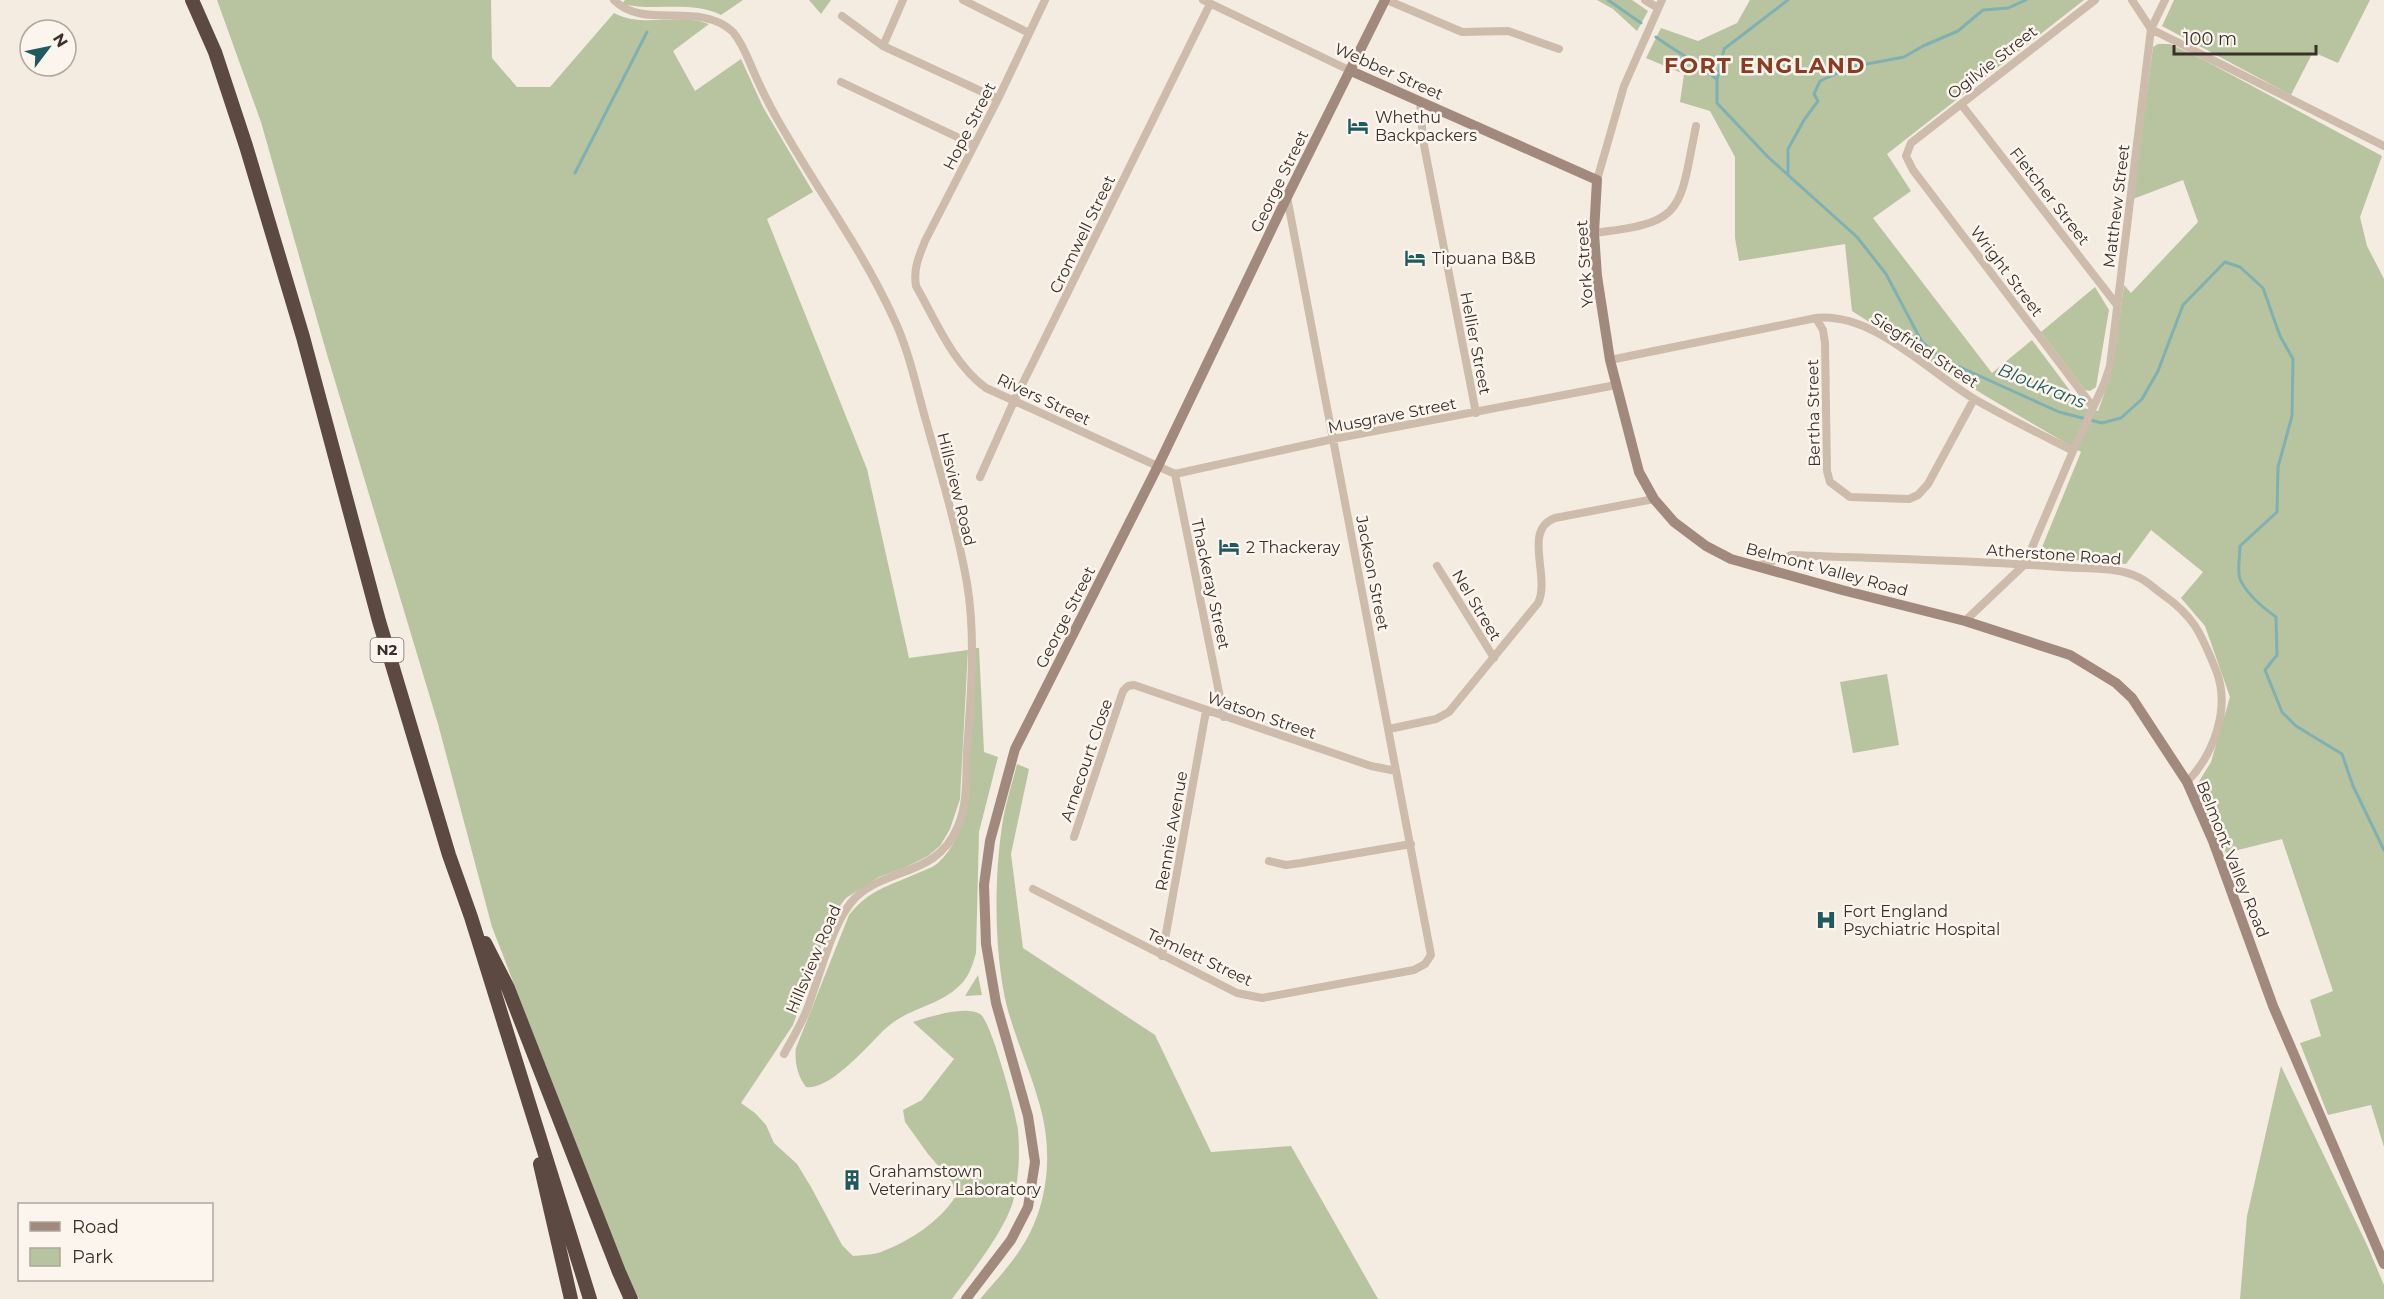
<svg xmlns="http://www.w3.org/2000/svg" width="2384" height="1299" font-family="Montserrat,sans-serif">
	<style>
		.green { fill: #b8c4a0 }
		.lines { fill: none; stroke-linecap: round; stroke-linejoin: round }
		.stream { stroke: #7fb0b2; stroke-width: 3 }
		.street { stroke: #cdbbac; stroke-width: 8 }
		.secondary { stroke: #a18a7d; stroke-width: 10 }
		.highway { stroke: #5c4a42; stroke-width: 14 }
		.labels { text-anchor: middle; stroke-width: 5; stroke-linejoin: round; paint-order: stroke }
		.shield { fill: #fbf5ee; stroke: #756b66; stroke-width: 1.5 }
		.shield-label { font-size: 15px; font-weight: bold; fill: #3b302b }
		.street-label { font-size: 16px; fill: #3b302b; stroke: #fbf5ee }
		.poi-label { font-size: 16px; fill: #3b302b; stroke: #fbf5ee; text-anchor: start }
		.water-label { font-size: 18px; font-style: italic; fill: #1f5a5e; stroke: #fbf5ee }
		.district-label { font-size: 22px; font-weight: bold; letter-spacing: 1.5px; fill: #8c3b22; stroke: #fbf5ee }
	</style>
	<rect width="100%" height="100%" fill="#f4ebe1"/>
	<path class="green" d="M217 0H491L492 58 517 87H550L614 13C645 29 674 12 709 24L673 51 695 91 741 59 763 107 813 192 767 219 867 469 909 658 968 650 960 799 950 829 940 846 928 856 904 868 879 877 846 898 832 916 793 1025 741 1103 755 1113 766 1125 774 1143 797 1164 811 1187 842 1245 853 1256C862 1255 873 1255 881 1252 910 1241 939 1222 956 1196L952 1182 928 1154 905 1122 903 1110 922 1100 954 1059 913 1022C928 1017 966 1005 980 1014 991 1020 1016 1113 1018 1130 1020 1153 1019 1176 1014 1198 1007 1228 971 1273 952 1299H639L625 1271 492 927 438 724 326 351 261 122Z
		M625 0H743L721 15C691 0 655 12 622 4Z
		M809 0H831L821 14Z
		M1597 0H1632L1648 11 1637 31 1613 9Z
		M1750 0H2084L1887 154 1911 191 1873 218 1992 373 2032 340 2083 408 2098 411C2114 371 2118 328 2124 285L2131 293 2198 222 2183 180 2133 199 2153 47 2158 44H2170L2204 60 2382 156 2360 217 2367 246 2384 279V1147L2371 1105 2328 1115 2300 1043 2321 1036 2310 1000 2333 991 2282 839 2226 853 2195 788 2211 762 2230 697 2205 626 2181 598 2203 572 2151 530 2126 564 2038 557 2081 452 1984 395 1852 311 1845 244 1739 261 1735 238V157L1710 111 1680 102 1684 74 1646 58 1661 28 1698 41 1737 23Z
		M2174 0H2370L2338 63 2313 52 2291 95 2162 26Z
		M2095 287 2109 310 2096 387 2090 391 2085 390 2041 332Z
		M975 648H979L984 752 998 757 979 832 976 953C973 963 970 974 963 982 941 1007 908 1007 885 1029 869 1044 830 1091 806 1087 798 1077 794 1061 796 1048L849 915C870 889 889 886 918 873 925 870 934 867 939 862 953 849 961 828 967 809Z
		M1887 674 1899 745 1853 753 1840 682Z
		M1017 764 1029 769 1011 854 1023 948 1155 1035 1211 1152 1291 1146 1378 1299H980C993 1284 1007 1269 1018 1253 1048 1211 1054 1155 1040 1106 1031 1072 1016 1040 1007 1007 994 953 994 881 1002 826 1005 805 1012 784 1017 764Z
		M978 975 982 995 965 996Z
		M2281 1066 2367 1245 2384 1285V1299H2240L2247 1216Z"/>
	<g class="lines">
		<path class="stream" d="M1608 0 1641 23
			M1788 0 1724 49 1717 80V103L1768 157 1857 237 1886 274 1922 342 1942 359 2059 412 2102 423 2121 418 2142 399 2158 371 2183 305 2225 262 2240 267 2263 288 2280 336 2293 359 2292 416 2278 467 2277 512 2240 546C2240 556 2237 570 2240 579 2247 595 2262 607 2276 617L2277 655 2265 670 2282 712 2296 726 2342 754 2353 786 2384 850
			M1656 37C1676 52 1698 62 1716 79
			M575 173 647 32
			M1788 175V149L1804 120 1818 101 1814 94 1820 81 1851 67 1904 57 1923 46 1958 31 1983 10 2008 8 2026 0"/>
		<path class="street" d="M614 0C644 31 700 0 733 32 744 45 749 62 756 77 765 97 775 116 786 134 821 195 864 253 893 317 909 350 916 386 926 421 941 474 957 528 967 583 976 637 971 695 967 750 966 774 968 803 958 826 937 877 890 866 856 897 831 921 819 982 805 1014 799 1028 791 1041 784 1054
			M963 0 1029 33
			M1045 0 998 99 925 241C919 256 913 269 916 286 936 321 953 364 986 388L1175 474
			M1203 0 1351 71
			M1387 0 1462 32 1508 31 1559 49
			M1645 0 1658 8
			M2132 0 2151 29 2384 146
			M842 16 883 46 998 99
			M883 46 903 0
			M841 82 974 145
			M1420 101 1423 140 1476 413
			M1961 104 2117 305
			M1597 180 1624 86 1662 0
			M1594 233C1686 223 1679 210 1696 126
			M1816 318 1823 330 1825 343 1827 471 1830 482 1850 497 1909 499 1918 495 1928 484 1974 399
			M1610 360 1816 318C1874 312 1928 372 1976 400 2007 418 2041 434 2073 451
			M2093 407 1913 170 1906 156 1911 143 2095 0
			M1175 474 1333 439 1616 385
			M1175 474 1224 717
			M980 477 1014 401 1210 4
			M1437 566 1494 658
			M1757 566 1792 555C1882 559 1971 560 2060 567 2085 569 2117 566 2140 578 2148 582 2155 589 2162 594 2195 617 2201 634 2216 670 2231 708 2214 754 2187 782
			M1965 621 2025 564 2073 451 2104 384 2110 366 2151 29 2165 0
			M1389 729 1436 719 1449 712 1538 603C1551 577 1522 530 1555 518L1654 499
			M1074 837 1123 691 1128 686 1134 685 1371 766 1396 771
			M1269 861 1286 865 1301 863 1411 844
			M1033 889 1237 993 1262 998 1414 970 1425 964 1431 955 1287 197
			M1162 956 1206 711"/>
		<path class="secondary" d="M1351 71 1597 180 1594 233 1597 276 1610 360 1639 472 1654 499 1674 522 1706 546 1731 559 1842 590 1965 621 2070 655 2116 683 2132 698 2187 782 2213 841 2273 1006 2384 1264
			M966 1299 1011 1240 1028 1207 1035 1162 1028 1116 996 1003 986 944 984 885 990 841 1015 749 1158 466 1287 197 1385 0"/>
		<path class="highway" d="M192 0 215 52 246 146 303 337 379 621 449 855 471 917 590 1299
			M485 943 508 988 619 1272 631 1299
			M540 1164 571 1299"/>
	</g>
	<defs>
		<g id="hotel-bare" transform="scale(1.62)"><path d="M-6-4.5h1.5V1H6V5H4.5V3h-9V5H-6ZM-4 0a1.8 1.8 0 1 1 3.6 0ZM.5 0V-2.5h3Q6-2.5 6 0Z" fill="#1f5a5e" stroke="#fbf5ee" stroke-width="2.5" paint-order="stroke"/></g>
		<g id="hospital-bare" transform="scale(1.62)"><path d="M-5-5h3v3.5h4V-5h3V5h-3V1.5h-4V5h-3Z" fill="#1f5a5e" stroke="#fbf5ee" stroke-width="2.5" paint-order="stroke"/></g>
		<g id="building-bare" transform="scale(1.62)"><path d="M-4-6H4V6H1V3H-1V6H-4ZM-2.5-4.3h1.7v1.8h-1.7ZM.8-4.3h1.7v1.8H.8ZM-2.5-1h1.7V.8h-1.7ZM.8-1h1.7V.8H.8Z" fill="#1f5a5e" stroke="#fbf5ee" stroke-width="2.5" paint-order="stroke"/></g>
	</defs>
	<g fill-rule="evenodd">
		<use href="#hotel-bare" x="1358" y="126"/>
		<use href="#hotel-bare" x="1415" y="258"/>
		<use href="#hotel-bare" x="1229" y="547"/>
		<use href="#hospital-bare" x="1826" y="920"/>
		<use href="#building-bare" x="852" y="1180"/>
	</g>
	<g class="labels">
		<rect class="shield" x="370.5" y="638" width="33" height="24" rx="4.5"/>
		<g class="shield-label">
			<text x="387" y="655">N2</text>
		</g>
		<g class="street-label">
			<text transform="translate(1992 62) rotate(-38)" y="6">Ogilvie Street</text>
			<text transform="translate(1389 71) rotate(24)" y="6">Webber Street</text>
			<text transform="translate(969 126) rotate(-63)" y="6">Hope Street</text>
			<text transform="translate(1279 181) rotate(-64)" y="6">George Street</text>
			<text transform="translate(2050 196) rotate(52)" y="6">Fletcher Street</text>
			<text transform="translate(2116 206) rotate(-83)" y="6">Matthew Street</text>
			<text transform="translate(1082 234) rotate(-64)" y="6">Cromwell Street</text>
			<text transform="translate(1584 264) rotate(-94)" y="6">York Street</text>
			<text transform="translate(2007 271) rotate(53)" y="6">Wright Street</text>
			<text transform="translate(1476 343) rotate(79)" y="6">Hellier Street</text>
			<text transform="translate(1925 350) rotate(33)" y="6">Siegfried Street</text>
			<text transform="translate(1044 399) rotate(25)" y="6">Rivers Street</text>
			<text transform="translate(1813 413) rotate(-91)" y="6">Bertha Street</text>
			<text transform="translate(1392 415) rotate(-11)" y="6">Musgrave Street</text>
			<text transform="translate(957 489) rotate(76)" y="6">Hillsview Road</text>
			<text transform="translate(2054 554) rotate(4)" y="6">Atherstone Road</text>
			<text transform="translate(1827 569) rotate(15)" y="6">Belmont Valley Road</text>
			<text transform="translate(1373 573) rotate(79)" y="6">Jackson Street</text>
			<text transform="translate(1211 584) rotate(78)" y="6">Thackeray Street</text>
			<text transform="translate(1477 605) rotate(59)" y="6">Nel Street</text>
			<text transform="translate(1065 617) rotate(-63)" y="6">George Street</text>
			<text transform="translate(1262 715) rotate(19)" y="6">Watson Street</text>
			<text transform="translate(1086 760) rotate(-71)" y="6">Arnecourt Close</text>
			<text transform="translate(1171 831) rotate(-80)" y="6">Rennie Avenue</text>
			<text transform="translate(2233 859) rotate(68)" y="6">Belmont Valley Road</text>
			<text transform="translate(1200 957) rotate(25)" y="6">Temlett Street</text>
			<text transform="translate(813 959) rotate(-67)" y="6">Hillsview Road</text>
		</g>
		<g class="poi-label">
			<text x="1375" y="123">Whethu<tspan x="1375" dy="18">Backpackers</tspan></text>
			<text x="1432" y="264">Tipuana B&amp;B</text>
			<text x="1246" y="553">2 Thackeray</text>
			<text x="1843" y="917">Fort England<tspan x="1843" dy="18">Psychiatric Hospital</tspan></text>
			<text x="869" y="1177">Grahamstown<tspan x="869" dy="18">Veterinary Laboratory</tspan></text>
		</g>
		<g class="water-label">
			<text transform="translate(2042 386) rotate(22)" y="6">Bloukrans</text>
		</g>
		<g class="district-label">
			<text x="1765" y="73">FORT ENGLAND</text>
		</g>
	</g>
	<rect x="18" y="1203" width="195" height="78" fill="#fbf5ee" stroke="#aea6a0" stroke-width="1.5"/>
	<rect x="30" y="1222" width="30" height="9" fill="#a18a7d" stroke="#aea6a0" stroke-width="1.5"/>
	<text x="72" y="1233" font-size="18" fill="#3b302b">Road</text>
	<rect x="30" y="1248" width="30" height="18" fill="#b8c4a0" stroke="#aea6a0" stroke-width="1.5"/>
	<text x="72" y="1263" font-size="18" fill="#3b302b">Park</text>
	<g transform="translate(48 48) rotate(58)"><circle r="28" fill="#fbf5ee" stroke="#aea6a0" stroke-width="1.5"/>
	<path d="M0-4.5L10 22L0 15L-10 22Z" fill="#1f5a5e"/>
	<text y="-9" font-size="16" font-weight="bold" text-anchor="middle" fill="#3b302b">N</text>
	</g>
	<path d="M2174 45v9h142v-9" fill="none" stroke="#3b302b" stroke-width="3"/>
	<text x="2183" y="45" font-size="18" fill="#3b302b" stroke="#fbf5ee" stroke-width="4.5" paint-order="stroke">100 m</text>
</svg>
